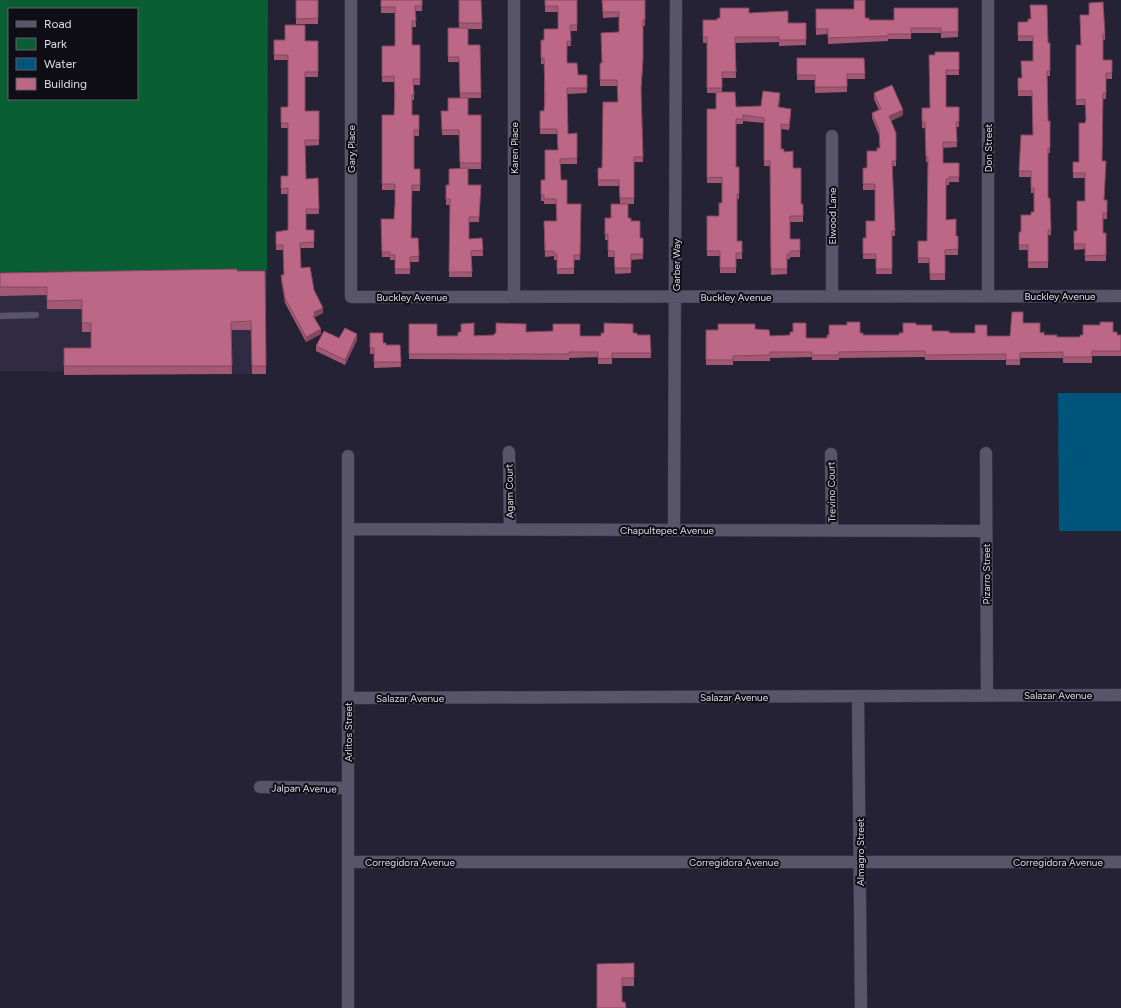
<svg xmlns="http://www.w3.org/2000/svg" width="1121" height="1008" font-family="Figtree,sans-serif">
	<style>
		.built { fill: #302a42 }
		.green { fill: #095f33; fill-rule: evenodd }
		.water { fill: #00557a }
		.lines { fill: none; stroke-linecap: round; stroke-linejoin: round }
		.lane-casing { stroke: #413d4d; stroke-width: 7 }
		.street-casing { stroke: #413d4d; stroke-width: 13 }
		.lane { stroke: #58546a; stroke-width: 6 }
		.street { stroke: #58546a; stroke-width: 12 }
		.wall { fill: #a35974 }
		.shaded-wall { fill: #84485e }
		.building { fill: #bd6787; stroke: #84485e }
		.labels { text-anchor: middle; stroke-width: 4; stroke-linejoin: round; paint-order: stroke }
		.street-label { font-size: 10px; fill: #dedce9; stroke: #0f0d16 }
	</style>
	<rect width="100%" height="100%" fill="#262235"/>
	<path class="built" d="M267 270 266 374 0 371V272Z"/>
	<path class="green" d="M0 0H268L267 270 0 272ZM9 9H137V99H9Z"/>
	<path class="water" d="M1058 393H1121V531H1059Z"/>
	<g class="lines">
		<g class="lane-casing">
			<path id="lane" d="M0 316 36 315"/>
		</g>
		<g class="street-casing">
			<path id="street" d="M351 0V297L1121 296
				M514 0V297
				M988 0V296
				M832 136V296
				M509 452 510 529
				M986 453 987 695
				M831 454 832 530
				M348 456V1008
				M348 529 986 531
				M674 530 676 0
				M858 696 861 1008
				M348 698 1121 695
				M260 787 348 788
				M348 862H1121"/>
		</g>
		<use href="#lane" class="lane"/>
		<use href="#street" class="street"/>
	</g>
	<path class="wall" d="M296 0H318V24H296Z
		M381 0H422V11H415L416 27H412V45H420V85H414V100H412V115H419V136H414V169H420V191H412L411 238H418L419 262H410V274H395V260H390V257H382L381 219H394L395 206V190H382V115H394V82H382V46H395V13H381Z
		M459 0H481L482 29H468V45H480L481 98H468V115H481V169H468V185H481L479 222H469V239L482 238 483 256H471L472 277H449L450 205H446V185H449L460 168 459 135H442L441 111H448L460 98 459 62H448V28H459Z
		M545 0H577V31H570L571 46H567V63L578 75H587V93L567 94 568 134 577 133V164H560L561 180 567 204H581L580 260H574V274H557V260H554V256L545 257 544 221H556V204H544V201H541V180H545L558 150 557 134H540V111H544V64H541V40H544L558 29V12H545Z
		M602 0H645V26H643V63L641 92 643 162H634V204H620L619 186H598V168H602L618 102 617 86H600V63H602L619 32V17L603 18Z
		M958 8V37L941 38V33H911V39H888V41L828 44V34L816 35V9L865 18 869 20H894Z
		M749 13 788 23H806V45L779 46V42L735 43 736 78H722V92L736 107 761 106 780 98 779 107 791 114 789 130 781 129V149L784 152 793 168 801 204H803V222H790V239H800V257H790V259H787V274L771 275 770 166H764V123L743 121V124H736V167H739V199H737V241H742V259H736V273H720V256H707V216H719L722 203V183H707V109H716V93H707V43H703V20H717L720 18Z
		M1080 15 1105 34V40H1103V60L1112 73V79H1106V99H1103L1102 161 1104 200 1107 213V219H1103V233H1106V261H1085V249L1074 250V231H1077L1085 201V178H1073V162H1079L1086 120 1085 105H1076V45H1081Z
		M1018 22 1048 43 1050 71V76H1047L1048 121 1050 148V153H1048V198L1051 230V235H1048V268H1028V250H1019V232H1021L1031 215 1034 212V193H1031V177H1019V171L1033 135 1032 96H1018V78H1022L1033 61V41H1018Z
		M274 40 318 41V77H305V111H319V145L305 146 306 179 318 178 319 214H306V230H314V248H300L301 268 314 290 323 313 315 317V319L321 334 306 342 285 303 281 280V275H284L283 250H276V232L288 230V194H281V181L288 176V128H281V113L288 107V60H274Z
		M959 52V75H946V107H959V127H956L957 147 943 148V163H959V182H949V185H946V220L956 236H958V255H945V280H930L929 263H918V246L927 241 928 162H926L925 128H922V108H930L929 55Z
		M797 58H864L865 79H847V92L815 93V80H797Z
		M874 93 903 115 891 121 896 161V166H892L895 236H892V274H876V259H863V238H866L875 221V190H863V168H867L877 151 880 148 879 135 872 118V113L879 110 874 99Z
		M605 218H628L631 221 640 238H643V259L631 260V273L615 274 614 257H608V240H605Z
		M265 271 266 374H252L251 330H231L232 374 64 375V348H91V332H82V309H47V295L0 296V273Z
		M1023 323 1044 335 1057 337H1080L1113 332 1117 335H1121V356H1092V363H1063V358H1020V365H1006V360H925V357L839 358V360H812V357L770 358V361H733V365H706V330L755 329 770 336 806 338H827L860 333 863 335H899L916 325 932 331 987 336H1010Z
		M409 324 437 336 494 335 526 332 580 336H601L633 333 637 335H650L651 358H612V364H598V357L569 358V360L409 359Z
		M370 333 386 345H400L401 367 374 368V354H370Z
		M339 338 357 340 345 365 316 351V346Z
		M634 963V986H622V1002L597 1008Z"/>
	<path class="shaded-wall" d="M791 109V114L789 130V125Z
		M903 110V115L889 122V116Z
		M323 308V313L315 317V320L313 316 314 312Z
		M321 329V334L306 342V337Z
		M357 334V340L345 365V360Z"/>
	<path class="building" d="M296 0H318V18L296 19Z
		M381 0H422V6H415L416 21H412V45H420V79H413L414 95H412V115H419V130H414V169H420V185H412L411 238H418L419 256 410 257V269H395V255H390V252H382L381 219H394L395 204V184H382V115H394L395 98 394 76 382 77V46H395V7H381Z
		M459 0H481L482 23H459Z
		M545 0H577V25H570L571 41H567V63H577L578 75H587V88H567L568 134 577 133V158L560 159 561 180H567V204H581L580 255H574V268L557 269V254H554V251H545L544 221H557L556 199H544V195H541V180H545V150H558L557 129H540V111H544L545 99 544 58H541V40H544V29H558V6H545Z
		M602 0H645V20H643V58L641 88 643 157H634V198H620L619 180H598V168H602L603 102H618L617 80H600V63H602L601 33 619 32V12H603Z
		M854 0H865V18H869V20H894V8H958V32H941V28H911V34H888V36L828 38V29H816V9H854Z
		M1103 2 1105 34H1103V60H1112V73H1106V93H1103L1102 161H1106L1104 200H1107V213H1103V233H1106V255L1085 256V244H1074V231H1077V201H1085V173H1073V162H1079V123H1085L1086 119 1085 99 1076 100V45H1081L1080 15H1089V3Z
		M1030 5H1047L1048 43H1050V71H1047L1048 121H1050V148H1048V198H1050L1051 230H1048V262H1028V245H1019V232H1021V215H1031V212H1034V188H1031V171H1019L1021 135H1033L1032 91H1018V78H1022L1021 61H1033V36H1018V22H1028V19H1031Z
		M720 8H749V13L788 11V23H806V40H779V37H735L736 72H722V88H707V37H703V20H717V18H720Z
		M285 25H305V41H318V72H305V111H319V140H305L306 179 318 178 319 209H306V230H314V242L300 243 301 268 310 267 314 290 323 308 314 312 315 315 313 316 321 329 306 337 285 298 281 275H284L283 245H276V232L288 230V188L281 189V176H288V123H281V107H288V55H274V40H285Z
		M448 28H468V45H480L481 93H460L459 57H448Z
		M935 52H959V70H946V107H959V122H956L957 142H943V163H959V177H949V179H946V220L956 219V236H958V249L945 250V274H930L929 258H918V241H927L928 157H926L925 122H922V108H930L929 55H935Z
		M797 58H864L865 74H847V87H815V75H797Z
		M892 85 903 110 889 116 896 133V161H892L895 231H892V269H876V254H863V238H866V221H875V184H863V168H867V151H877V148H880L879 130 872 113 881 109 874 93Z
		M763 91 780 93 778 107 791 109 789 125 781 124V149H784V152L793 151V168H801V204H803V216H790V239H800V251H790V254H787V269H771L770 161H764V118L743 115V119H736V167H739V194H737V241H742V253H736V268H720V251H707V216H719V203H722V177L707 178V109H716V92H735L736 107 761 106Z
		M448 98H468V115H481V163H460L459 130H442L441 111H448Z
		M468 168V185H481L479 217H469V239L482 238 483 250 471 251 472 272H449L450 199 446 200V185H449V169Z
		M611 204H628V218H631V221H640V238H643V254H631V268H615L614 251H608V234L605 235V218H611Z
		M237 269V271H265L266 366H252L251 321 231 322 232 366H64V348H91V323H82V300L47 301V287H0V273Z
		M1012 312H1023V323H1040V333L1044 332V335H1057V337H1080V335H1083V325H1100V322H1113V332H1117V335H1121V351H1092V357H1063V352L1020 353V360H1006V354L925 355V351L839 352V355H812V352H770V355L733 356V360H706V330H718V324H755V329L769 330 770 336 790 335V332H793V323H806V338H827V335H829V325H847V322H860V333H863V335H899V333H903V323H916V325H932V331H949V333H975V325H987V336H1010Z
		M474 323V336L494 335V334L496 333V323L526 324V332L553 331V324H580V336H601V333H604V323L633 324V333H637V335H650L651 353H612V358L598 359V352H569V354H409V324H437V336H458V332H461V324Z
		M345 328 357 334 345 360 316 346 324 331 339 338Z
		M370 333H383V343H386V345H400L401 362H374V348H370Z
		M634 963V978H622V1002H625L626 1008H597V964Z"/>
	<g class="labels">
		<g class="street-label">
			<text transform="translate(514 148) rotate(-90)" y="4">Karen Place</text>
			<text transform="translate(988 148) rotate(-90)" y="4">Don Street</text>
			<text transform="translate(351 149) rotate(-90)" y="4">Gary Place</text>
			<text transform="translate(832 216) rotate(-90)" y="4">Elwood Lane</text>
			<text transform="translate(676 265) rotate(-90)" y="4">Garber Way</text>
			<text x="1060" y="300">Buckley Avenue</text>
			<text x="412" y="301">Buckley Avenue</text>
			<text x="736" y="301">Buckley Avenue</text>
			<text transform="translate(509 491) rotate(-91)" y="4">Agam Court</text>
			<text transform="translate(831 492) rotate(-91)" y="4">Trevino Court</text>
			<text x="667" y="534">Chapultepec Avenue</text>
			<text transform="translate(986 574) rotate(-90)" y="4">Pizarro Street</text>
			<text x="1058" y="699">Salazar Avenue</text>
			<text x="734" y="701">Salazar Avenue</text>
			<text x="410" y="702">Salazar Avenue</text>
			<text transform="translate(348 732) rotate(-90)" y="4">Arlitos Street</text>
			<text transform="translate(304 788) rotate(1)" y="4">Jalpan Avenue</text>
			<text transform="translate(860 852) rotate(-90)" y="4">Almagro Street</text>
			<text x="410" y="866">Corregidora Avenue</text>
			<text x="734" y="866">Corregidora Avenue</text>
			<text x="1058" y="866">Corregidora Avenue</text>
		</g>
	</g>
	<rect x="8" y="8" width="130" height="92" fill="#0f0d16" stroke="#62606a"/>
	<rect x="16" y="21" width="20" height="6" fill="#58546a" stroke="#62606a"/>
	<text x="44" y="28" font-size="12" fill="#dedce9">Road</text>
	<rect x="16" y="38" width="20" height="12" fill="#095f33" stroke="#62606a"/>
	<text x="44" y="48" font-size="12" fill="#dedce9">Park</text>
	<rect x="16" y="58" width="20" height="12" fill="#00557a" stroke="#62606a"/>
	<text x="44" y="68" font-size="12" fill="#dedce9">Water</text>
	<rect x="16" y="78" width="20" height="12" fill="#bd6787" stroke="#62606a"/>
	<text x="44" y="88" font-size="12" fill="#dedce9">Building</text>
</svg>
